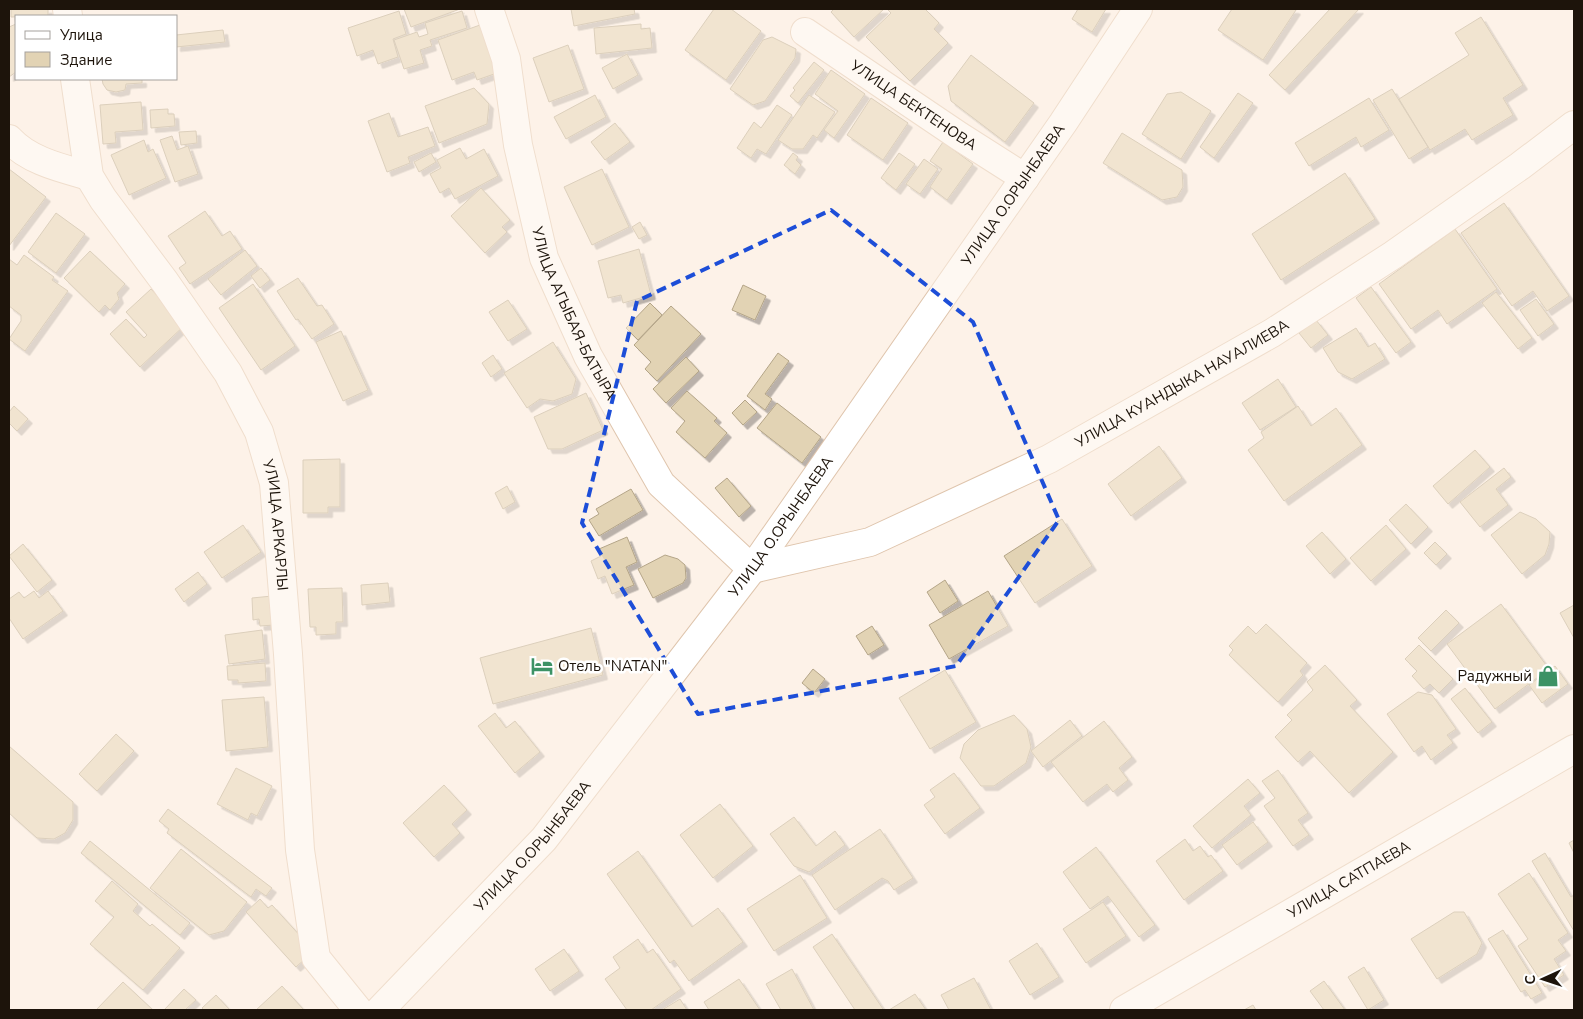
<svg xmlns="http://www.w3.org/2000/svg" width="1583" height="1019" font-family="'Nunito Sans',sans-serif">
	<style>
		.building { fill: #e2d3b4; stroke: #b4a588; filter: url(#shadow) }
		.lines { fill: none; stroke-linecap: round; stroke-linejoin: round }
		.minor-casing { stroke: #dfc5ad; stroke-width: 30 }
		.minor { stroke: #fff; stroke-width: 28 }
		.marked { fill: none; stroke: #1d4ed8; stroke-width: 4; stroke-dasharray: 10 6; stroke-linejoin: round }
		.labels { text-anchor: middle; stroke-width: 5; stroke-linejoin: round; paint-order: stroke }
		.street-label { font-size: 15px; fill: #1d140b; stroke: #fff }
		.poi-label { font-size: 15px; fill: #1d140b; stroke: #fff; text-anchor: start }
	</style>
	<defs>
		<filter id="shadow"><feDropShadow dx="4.5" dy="4.5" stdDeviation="0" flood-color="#0004"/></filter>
	</defs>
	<rect width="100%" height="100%" fill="#fdf2e8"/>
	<path class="building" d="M11 9H48V16L11 17Z
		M404 9H460L411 27Z
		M571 9H634L635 14 574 26Z
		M714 9H731L761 31 726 80 685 50Z
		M834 9H884L854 37 831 12Z
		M887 9H925L939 23 934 29 948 43 910 81 866 37 891 13Z
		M1078 9H1106L1092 32 1072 19Z
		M1232 9H1294L1296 10 1263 60 1218 30Z
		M1330 9H1359L1285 90 1269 75Z
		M399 11 406 34 393 39 398 57 378 64 373 50 357 56 348 28Z
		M462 11 467 28 430 40 432 46 420 50 424 63 404 69 394 40 417 32 419 37 428 34 425 23Z
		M1481 17 1523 85 1503 98 1513 115 1472 140 1465 129 1430 150 1399 99 1469 55 1455 33Z
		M16 24V72L9 77V27Z
		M641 24V29L650 28 652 48 596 54 594 28Z
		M480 25 497 73 477 80 474 72 452 80 438 40Z
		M223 30 225 42 176 47V35Z
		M772 37 796 49 795 58 765 101 753 105 730 89 763 40Z
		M568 45 584 89 549 102 533 58Z
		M627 54 638 75 613 89 602 68Z
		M971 55 1034 103 1005 142 951 101 948 86Z
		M814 62 824 70 798 103 790 96 795 90 793 88Z
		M831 70 865 94 834 138 824 130 838 111 815 94Z
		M102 79H142V83L126 84 125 90 116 92 107 90 103 84Z
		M474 88 489 104 487 124 439 143 425 106Z
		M1392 89 1428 147 1409 159 1373 100Z
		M1181 92 1211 111 1181 159 1142 134 1167 94Z
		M1238 93 1253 103 1214 158 1200 147Z
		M595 95 606 117 566 139 554 117Z
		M809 95 835 112 817 138 813 135 803 149H792L778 140Z
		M871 98 908 123 883 160 847 135Z
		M1369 98 1389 130 1361 147 1356 137 1309 166 1295 143Z
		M141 102 143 130 115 132 116 143 103 144 100 105Z
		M777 105 792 115 766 154 757 149 751 158 737 148 754 122 761 128Z
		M168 109V114H174L175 126 151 128 150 110Z
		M389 113 398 137 428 127 435 146 408 157 410 163 387 172 368 121Z
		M615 123 630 142 605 160 591 142Z
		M196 131 197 143 181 145 179 132Z
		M1122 133 1182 170 1183 187 1177 197 1162 200 1103 163Z
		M172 136 177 150 188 146 198 174 175 182 160 140Z
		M144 140 148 152 153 149 166 178 129 195 111 155Z
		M943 142 973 164 947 200 930 187 942 169 930 161Z
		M460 148 466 159 484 149 498 176 455 199 449 188 440 193 430 174 441 168 437 160Z
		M431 153 436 162 419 172 414 162Z
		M793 153 798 157 796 160 801 165 795 174 784 165Z
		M899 153 915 164 896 190 881 178Z
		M924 159 938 169 920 194 906 184Z
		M9 169 46 197 9 246Z
		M602 169 629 227 592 245 564 187Z
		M1345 173 1375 219 1281 280 1252 234Z
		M481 188 510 220 502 227 507 232 485 253 451 216Z
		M1504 203 1569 296 1547 311 1533 291 1512 306 1461 233Z
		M205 211 222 236 230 231 242 249 190 284 179 268 186 263 168 236Z
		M56 213 85 234 56 273 28 252Z
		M640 222 647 235 639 239 632 227Z
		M1455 229 1497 289 1447 324 1438 310 1411 329 1379 284Z
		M639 249 651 295 623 303 621 295 608 298 598 261Z
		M245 250 257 266 221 295 208 279Z
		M90 251 125 284 117 293 119 299 110 310 105 305 99 312 64 278Z
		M24 255 54 277 52 280 68 291 25 351 9 339 21 321V315L9 306V259L17 265Z
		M261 268 270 280 260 288 251 276Z
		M298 278 317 306 322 305 334 324 312 339 298 319 296 320 277 291Z
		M253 284 295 346 261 370 219 308Z
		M743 285 766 296 755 320 732 310Z
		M1371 287 1411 342 1396 353 1356 298Z
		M151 289 185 325 140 367 110 334 126 319 144 338 147 335 126 312Z
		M1496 292 1532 338 1518 349 1482 303Z
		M1536 299 1554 324 1538 336 1520 310Z
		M508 300 527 329 508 341 489 312Z
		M650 303 662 315 638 340 626 328Z
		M671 306 701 334 657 381 645 369 651 362 634 345Z
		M1316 320 1328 335 1311 348 1299 333Z
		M1356 328 1368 347 1375 343 1385 359 1352 379 1338 372 1323 348Z
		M341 331 368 390 343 401 316 342Z
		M553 342 576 379 572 394 553 401 540 399 527 408 504 373Z
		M778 353 789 361 765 394 772 399 765 410 747 396Z
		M493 355 502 369 491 377 482 363Z
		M686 357 699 371 666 403 653 389Z
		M1278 379 1296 407 1260 430 1242 403Z
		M687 391 717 418 714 421 727 433 705 458 676 432 685 421 671 408Z
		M586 393 603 430 562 449H548L534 417Z
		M745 400 757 412 743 425 732 413Z
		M777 403 821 437 802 463 757 428Z
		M14 406 28 419 17 431 9 423V412Z
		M1298 406 1311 426 1336 408 1362 445 1284 501 1248 450 1264 438 1261 432Z
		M1159 446 1182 478 1131 516 1108 484Z
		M1475 450 1490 467 1448 504 1433 486Z
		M340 459V507H328V513H303V460Z
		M1504 468 1511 477 1496 489 1508 505 1480 527 1460 502Z
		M727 478 751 506 739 517 715 488Z
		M507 486 515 502 503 509 495 493Z
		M631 489 643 510 599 536 589 520 599 514 596 509Z
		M1406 504 1428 527 1411 544 1389 520Z
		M1520 512 1536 519 1550 532 1549 544 1545 555 1522 574 1491 535Z
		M1062 519 1092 566 1035 603 1004 556Z
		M243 525 261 552 222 578 204 552Z
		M1386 525 1406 549 1371 581 1350 558Z
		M1322 532 1346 559 1330 574 1306 546Z
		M627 537 637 562 626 567 634 585 612 594 605 576 598 579 591 561 601 556 599 549Z
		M1435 542 1447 554 1436 565 1424 553Z
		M23 544 52 580 37 592 9 556Z
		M665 555 678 559 685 565 686 578 683 583 653 598 638 569Z
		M198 572 207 584 184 602 175 589Z
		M945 580 958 601 940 613 927 592Z
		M388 583 390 602 362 605 361 585Z
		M342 588 343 622H336V634L316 635V627H310L308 589Z
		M34 591 39 598 48 591 63 611 23 639 9 618V599L19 592 24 598Z
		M988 591 1008 626 949 659 929 625Z
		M272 596 274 625 260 626 259 619 253 620 252 598Z
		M1501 604 1549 669 1495 709 1447 644Z
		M1574 605V638L1560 613Z
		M1446 610 1459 623 1431 651 1418 638Z
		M1266 624 1307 663 1300 671 1303 675 1278 702 1229 655 1233 650 1229 646 1248 626 1256 634Z
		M872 626 884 645 868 655 856 636Z
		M591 628 603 675 493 704 480 658Z
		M262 630 265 659 229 664 225 635Z
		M1419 645 1453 679 1439 693 1430 684 1424 689 1412 676 1417 671 1405 659Z
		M265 663 266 681 238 683V680H228L227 666Z
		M1325 665 1357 700 1350 706 1393 752 1349 793 1310 751 1298 762 1275 737 1292 720 1287 715 1313 690 1307 682Z
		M1555 666 1568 684 1542 703 1529 685Z
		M813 669 825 679 814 693 802 683Z
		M945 670 976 722 930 749 899 698Z
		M1465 688 1492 722 1478 733 1451 699Z
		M1418 692 1432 695 1456 729 1447 735 1453 743 1431 760 1422 746 1414 752 1387 714Z
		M264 697 268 747 226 751 222 700Z
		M495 713 506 728 515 721 540 752 515 773 478 726Z
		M1014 715 1027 729 1031 747 1026 763 994 786H981L960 758 964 744 978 730Z
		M1070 720 1082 736 1043 767 1031 751Z
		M1104 721 1132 757 1119 768 1128 780 1113 792 1107 784 1083 802 1051 762Z
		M116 734 134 751 97 791 79 774Z
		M9 746 73 802V820L65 833 54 839 37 838 9 813Z
		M236 768 272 786 257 816 251 813 248 820 217 804Z
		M1278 770 1308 813 1298 820 1309 835 1293 846 1264 806 1275 798 1262 781Z
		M954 773 980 808 945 834 924 805 935 797 930 790Z
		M1248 779 1260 793 1244 806 1251 815 1212 848 1193 826Z
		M444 785 467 810 452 824 460 833 434 857 403 823Z
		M720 804 753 846 713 878 680 835Z
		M168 809 272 888 266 896 256 889 251 897 167 833 169 829 159 821Z
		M794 817 816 846 835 831 845 845 809 872 794 866 770 834Z
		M1253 822 1268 842 1237 865 1222 845Z
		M880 829 913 878 894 890 888 881 882 878 835 910 812 875Z
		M1185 839 1193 851 1200 846 1208 857 1211 855 1223 871 1184 900 1156 861Z
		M1574 840V853L1569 843Z
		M90 841 190 923 180 935 81 853Z
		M1096 847 1155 925 1139 937 1108 896 1090 909 1063 872Z
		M181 849 247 902 224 931 209 935 150 888Z
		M638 851 692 927 718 908 743 942 689 981 674 960 670 963 607 874Z
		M1545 853 1571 897 1574 895V931L1532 861Z
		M1529 873 1568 933 1558 940 1566 951 1554 959 1564 975 1545 987 1518 946 1528 939 1498 894Z
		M800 875 827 918 774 951 747 909Z
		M112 881 138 904 133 911 150 926 152 924 180 948 143 990 90 944 114 917 95 901Z
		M260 899 268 908 272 905 314 951 296 967 246 912Z
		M1103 902 1126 936 1086 963 1063 929Z
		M1454 912H1464L1482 943 1477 954 1437 979 1411 939Z
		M1503 930 1542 993 1531 999 1525 990 1521 992 1488 939Z
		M832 934 883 1009 881 1010H855L813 947Z
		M638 939 647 953 653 949 681 989 651 1010H627L605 979 620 968 613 957Z
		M1037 943 1059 977 1030 995 1009 961Z
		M564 949 579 971 550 991 535 969Z
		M1364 967 1384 1000 1368 1010 1348 977Z
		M792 969 814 1010H781L766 984Z
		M974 978 991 1010H949L941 995Z
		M739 979 760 1010H709L704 1002Z
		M1324 981 1345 1010H1324L1310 991Z
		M123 982 153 1010H96Z
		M282 986 304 1010H256Z
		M184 989 196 1000 185 1010H164Z
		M915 994 926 1010H889Z
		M216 995 230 1010H204L202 1008Z
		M680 999 687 1010H662Z
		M1253 1005 1256 1010H1244Z"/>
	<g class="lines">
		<g class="minor-casing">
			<g id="minor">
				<path d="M67 9 68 16"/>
				<path id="s1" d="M489 9 506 59 518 145 544 258 588 356 661 484 752 569 870 542 1049 459 1272 333 1393 255 1520 166 1574 125"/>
				<path id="s2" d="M805 32 959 136 1025 178"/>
				<path id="s3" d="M75 79 89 176 103 199 165 282 228 373 259 432 274 483 288 654 300 850 316 958 358 1010"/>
				<path d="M9 139C29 161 61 168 89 176"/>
				<path id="s4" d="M380 1010 544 839 752 569 1063 123 1138 9"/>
				<path id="s5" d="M1124 1010 1574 749"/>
			</g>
		</g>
		<use href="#minor" class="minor"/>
	</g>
	<path d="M0 0H1583V1019H0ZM831 210 973 322 1059 520 956 666 698 714 582 523 637 301Z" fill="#fdf2e8" fill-opacity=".55" fill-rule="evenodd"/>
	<path class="marked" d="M831 210 973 322 1059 520 956 666 698 714 582 523 637 301Z"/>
	<defs>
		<g id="hotel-bare" transform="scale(1.725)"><path d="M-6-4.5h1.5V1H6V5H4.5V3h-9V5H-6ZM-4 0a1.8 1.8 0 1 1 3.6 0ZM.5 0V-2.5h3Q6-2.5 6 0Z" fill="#3c9265" stroke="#fff" stroke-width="2.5" paint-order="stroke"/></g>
		<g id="shop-bare" transform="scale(1.725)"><path d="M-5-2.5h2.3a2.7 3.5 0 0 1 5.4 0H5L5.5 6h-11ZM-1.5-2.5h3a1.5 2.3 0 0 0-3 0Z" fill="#3c9265" stroke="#fff" stroke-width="2.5" paint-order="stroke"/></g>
	</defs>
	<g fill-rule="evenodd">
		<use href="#hotel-bare" x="542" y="666"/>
		<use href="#shop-bare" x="1548" y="676"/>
	</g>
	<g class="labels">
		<g class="street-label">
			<text dy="5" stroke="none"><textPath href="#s2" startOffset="131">УЛИЦА БЕКТЕНОВА</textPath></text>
			<text dy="5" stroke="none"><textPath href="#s4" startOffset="1034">УЛИЦА О.ОРЫНБАЕВА</textPath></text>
			<text dy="5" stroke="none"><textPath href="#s1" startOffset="318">УЛИЦА АГЫБАЯ-БАТЫРА</textPath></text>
			<text dy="5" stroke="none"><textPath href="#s1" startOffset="1106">УЛИЦА КУАНДЫКА НАУАЛИЕВА</textPath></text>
			<text dy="5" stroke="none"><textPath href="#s3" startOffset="501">УЛИЦА АРКАРЛЫ</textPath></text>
			<text dy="5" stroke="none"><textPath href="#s4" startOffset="629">УЛИЦА О.ОРЫНБАЕВА</textPath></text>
			<text dy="5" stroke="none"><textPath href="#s4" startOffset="224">УЛИЦА О.ОРЫНБАЕВА</textPath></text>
			<text dy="5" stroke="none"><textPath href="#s5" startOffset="260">УЛИЦА САТПАЕВА</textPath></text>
		</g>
		<g class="poi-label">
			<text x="558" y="671">Отель "NATAN"</text>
			<text x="1532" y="681" text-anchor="end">Радужный</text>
		</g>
	</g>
	<rect width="1583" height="1019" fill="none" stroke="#1d140b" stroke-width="20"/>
	<rect x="15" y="15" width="162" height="65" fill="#ffffff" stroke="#a5a19d"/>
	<rect x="25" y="31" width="25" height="8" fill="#ffffff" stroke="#a5a19d"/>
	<text x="60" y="40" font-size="15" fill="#1d140b">Улица</text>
	<rect x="25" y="52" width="25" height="15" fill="#e2d3b4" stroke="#a5a19d"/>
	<text x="60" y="65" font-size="15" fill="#1d140b">Здание</text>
	<g transform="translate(1543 979) rotate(267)" stroke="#ffffff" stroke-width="4" paint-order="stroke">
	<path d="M0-4L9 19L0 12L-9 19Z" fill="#1d140b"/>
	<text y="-8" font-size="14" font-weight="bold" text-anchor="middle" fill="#1d140b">С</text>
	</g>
</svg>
